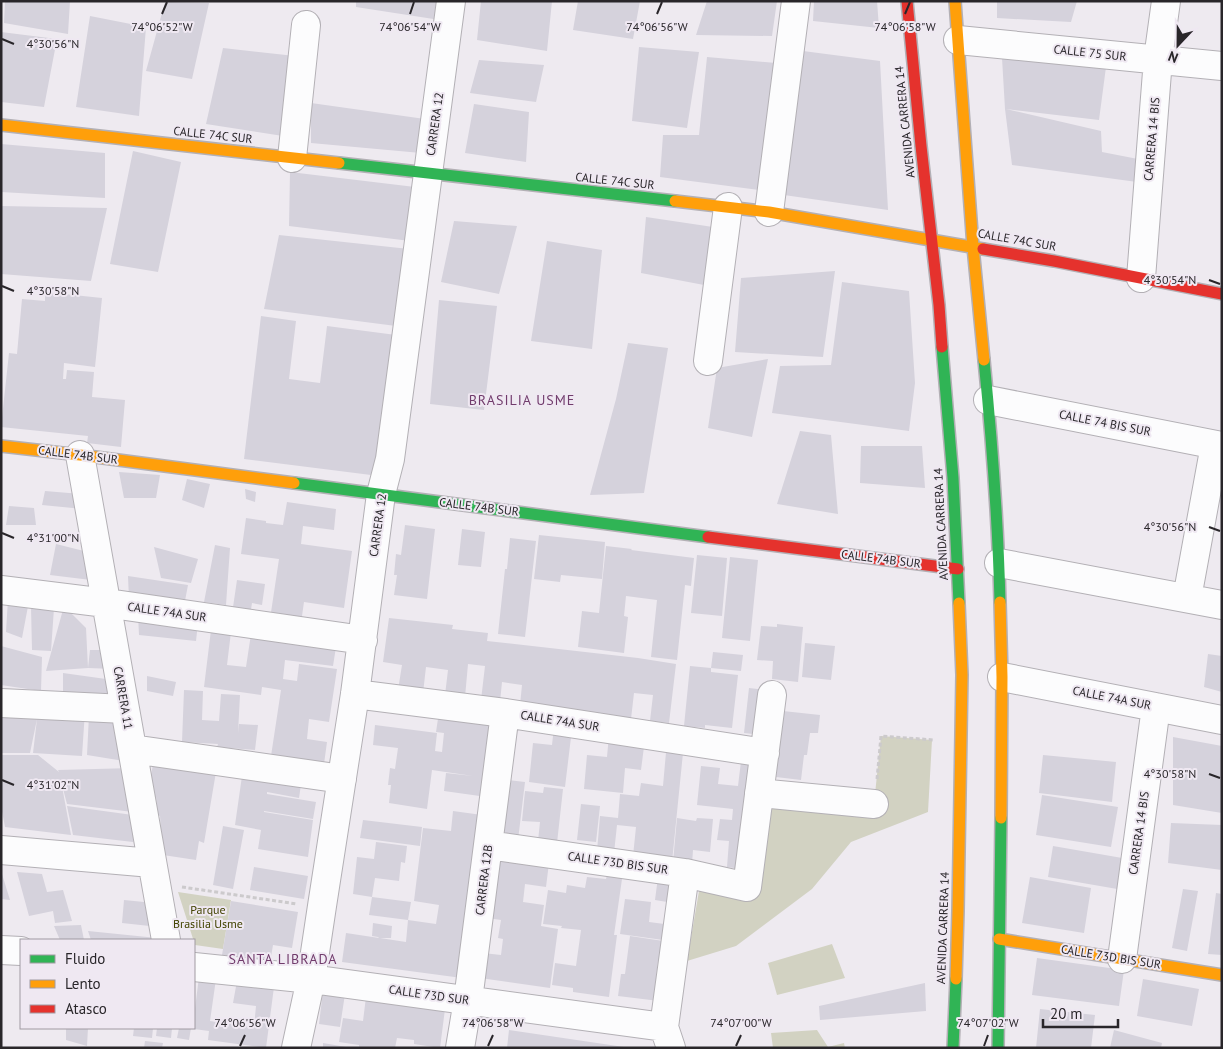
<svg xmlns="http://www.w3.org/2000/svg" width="1223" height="1049" font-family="'PT Sans',sans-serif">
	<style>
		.green { fill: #d2d2c2 }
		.building { fill: #d5d2dc }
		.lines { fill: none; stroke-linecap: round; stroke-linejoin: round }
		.street-casing { stroke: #b3b0b5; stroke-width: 30 }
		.fast-casing { stroke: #b3b0b5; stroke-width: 14 }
		.slow-casing { stroke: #b3b0b5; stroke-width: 14 }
		.jam-casing { stroke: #b3b0b5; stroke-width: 14 }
		.path { stroke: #cccacc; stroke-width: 3; stroke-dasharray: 4 2.5; stroke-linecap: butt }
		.street { stroke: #fcfcfd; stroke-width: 28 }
		.fast { stroke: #30b455; stroke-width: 11 }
		.slow { stroke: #ff9f0a; stroke-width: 11 }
		.jam { stroke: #e5322d; stroke-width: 11 }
		.ticks { fill: none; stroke: #29262a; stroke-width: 2 }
		.labels { text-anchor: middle; stroke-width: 4; stroke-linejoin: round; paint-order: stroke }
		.street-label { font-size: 12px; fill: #29262a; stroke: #efe8f2 }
		.park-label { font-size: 12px; fill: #424300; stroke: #efe8f2 }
		.neighbourhood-label { font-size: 14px; letter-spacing: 1px; fill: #713c6c; stroke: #efe8f2 }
		.ticks-label { font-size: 12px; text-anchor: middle; fill: #29262a; stroke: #efe8f2; stroke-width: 4; stroke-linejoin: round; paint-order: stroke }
	</style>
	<rect width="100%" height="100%" fill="#eeeaf0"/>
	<path class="green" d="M881 736 932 740 928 812 851 842 812 889 736 946 687 961 699 891 753 898 769 794 874 804Z
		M178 892 231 900 223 949 195 945Z
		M832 944 845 978 777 995 768 963Z
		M817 1030 828 1047 844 1043 845 1048H773L771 1033Z"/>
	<path class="building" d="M5 1H70L68 34 4 23Z
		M356 1H443L440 20 356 7Z
		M481 1H552L547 51 477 40Z
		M578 1H640L633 39 573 30Z
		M707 1H777L772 36 696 35Z
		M814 1H877L879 28 813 21Z
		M997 1H1077L1071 22 997 18Z
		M165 2 209 3 192 79 146 71Z
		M90 16 146 27 139 116 76 107Z
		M1 32 57 39 44 107 1 102Z
		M639 47 699 52 687 128 632 121Z
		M223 48 295 56 283 136 206 124Z
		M803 51 880 61 888 210 784 195Z
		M707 57 776 63 759 190 660 177 663 135H699Z
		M1002 58 1106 67 1099 120 1006 109 1101 131 1102 152 1143 160 1137 182 1012 165 1005 109Z
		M479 60 544 65 536 102 470 93Z
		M311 103 425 119 421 153 311 143Z
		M474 104 529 112 526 162 465 153Z
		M1 144 105 153V198L1 192Z
		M133 151 181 162 158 272 110 264Z
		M290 172 415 187 410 241 289 226Z
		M1 206 107 208 91 281 1 274Z
		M646 217 713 227 704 285 641 273Z
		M454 221 517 226 499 294 441 282Z
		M279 235 409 249 396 326 264 309Z
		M547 241 602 250 592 349 531 341Z
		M835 271 823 357 735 352 741 278Z
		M842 282 909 291 915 383 909 431 772 413 780 366 831 365Z
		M45 292 102 298 95 367 64 363 63 379H66L67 370 94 372 92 397 125 400 121 447 87 443 88 436 1 427 9 353 17 354 22 299 45 301Z
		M439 300 497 306 484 410 430 404Z
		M261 316 296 321 289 379 320 383 327 326 396 335 379 476 244 459Z
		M628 343 668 348 644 493 590 495 616 399Z
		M768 359 752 437 708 428 717 368Z
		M800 431 831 435 838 514 777 504Z
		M861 446H922L925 488 860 483Z
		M119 472 160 475 156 498H124Z
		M187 479 210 484 204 508 182 500Z
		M245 489 256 492 255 502 246 499Z
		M45 491 81 494 83 509 42 505Z
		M287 502 336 509 334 530 303 526 301 544 352 551 344 608 304 602 301 623 270 619 279 559 241 554 246 518 266 521V523L283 525Z
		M9 506 34 508 36 525H6Z
		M405 525 435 529 427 599 394 595 397 575H394L396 554 401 555Z
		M462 529 485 532 481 567 458 565Z
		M539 535 605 542 602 579 561 575 560 582 534 579Z
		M510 538 536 541 525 637 498 634 505 569H507Z
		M56 544 92 553 99 581 50 575Z
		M215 545 230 548 226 605 204 602Z
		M606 546 632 549 631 550 694 558 691 586 685 585 677 660 651 657 657 600 626 596 624 616 628 617 624 653 578 647 582 611 599 613Z
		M154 547 198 559 191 583 161 578Z
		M697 555 727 558 722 616 691 613Z
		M730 557 758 560 750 641 722 638Z
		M128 576 188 585 184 606 129 599Z
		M237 580 265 584 262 605 252 603 250 616 232 614Z
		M8 599 29 601 22 638 6 632Z
		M64 606 86 628 88 668 46 671Z
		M31 607 54 608 51 651 32 650Z
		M138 615 198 623 196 641 139 635Z
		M389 618 453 625 452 629 488 633 487 641 638 658 676 664 669 723 650 721 653 695 634 693 631 719 520 705 522 685 502 682 500 702 481 700 485 666 468 664 465 697 445 695 448 670 426 667 423 693 398 690 402 665 383 662Z
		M777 624 803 627 798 682 772 679 773 661 757 660 761 626 777 627Z
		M211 630 231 632 227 665 246 667 251 634 336 647 333 666 285 660 283 679 297 681 299 664 337 669 329 722 309 719 307 739 327 742 324 764 271 756 281 690 262 687 261 695 204 687Z
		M805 643 835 646 831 680 802 677Z
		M1 646 42 657 41 691 1 685Z
		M90 650H111L113 669 88 668Z
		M713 652 743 655 741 671 711 668Z
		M1208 654 1222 656V692L1204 687Z
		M690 666 711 668V672L738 675 732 728 705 725V728L684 726Z
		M63 673 113 680 114 699 63 694Z
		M147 676 176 682 173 696 147 691Z
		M749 688 766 690 762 735 744 733Z
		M184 690 203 691 202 720 219 721 221 694 240 695 238 733 239 724 258 725 255 750 217 747 218 744 182 742Z
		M1 709 85 711 82 756 33 753 37 719 30 753H1Z
		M783 711 820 715 818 733H810L807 755H804L801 780 776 777Z
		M439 712 498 720 487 797 444 791 446 773 473 776 432 770 427 809 389 803 391 785H388L390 768 395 769 398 748 373 745 375 725 437 733 435 751 442 752 444 733 436 732Z
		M89 715 119 719 124 761 87 755Z
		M554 727 572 729 565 787 529 782 533 743 552 745Z
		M609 735 645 739 641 770 625 768 623 793 584 789 587 755 607 757Z
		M1173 737 1222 746V813L1173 805Z
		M667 741 684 743 672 862 633 856 636 827 617 825 614 853 597 851 600 816 618 818 620 794 639 796 641 783 663 786Z
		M742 753 760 755 748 870 727 867 729 841 717 840 720 819 732 820 733 809 697 805 701 766 720 768 718 784 738 786Z
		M1 755H38L59 772 58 770 133 768 141 813 67 804 61 781 71 835 5 827 1 806Z
		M1043 755 1116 762 1112 802 1039 793Z
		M154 756 217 766 204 843 199 841 196 860 163 855 160 816 158 815 156 797H155L151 777Z
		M243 769 302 778 299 798 267 792V794L316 802 313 819 264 811V812L313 820 308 857 258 849 261 830 235 825Z
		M507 780 525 782 518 840 501 838Z
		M544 787 563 789 557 843 538 841 540 822 522 821 525 791 543 793Z
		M1042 795 1118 807 1111 847 1036 835Z
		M581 804 600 806 596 842 577 840Z
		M67 806 140 816 133 842 73 835Z
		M453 811 482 815 462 978 342 962 346 933 379 938 378 937 372 936 373 923 392 926 391 938H380L406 942 408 920 436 924 439 905 414 901 423 828 451 831Z
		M677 818 696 821 697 818 713 819 710 852 693 850 692 864 673 862Z
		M363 820 422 827 420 846 360 838Z
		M1171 823 1222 825V870L1168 863Z
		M223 826 244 830 233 889 213 885Z
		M376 842 407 846 405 863 401 862 399 881 375 878 372 897 353 894 357 857 374 859Z
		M1053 846 1128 859 1123 890 1048 877Z
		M496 855 549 863 546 887 525 884 523 902 544 905 541 926 558 929 550 988 480 978 483 953 501 955 503 939 498 938 501 920 487 918Z
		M254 867 308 876 304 899 250 890Z
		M608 870 623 872 614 935H617L609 997 573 992V988L552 985 555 963 576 966 581 930 561 928 562 926 543 924 548 890 566 893 567 885 585 888 587 877 606 879Z
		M17 872 42 874 47 892 63 890 72 921 55 923 53 911 29 916Z
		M2 874 10 900 1 899Z
		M658 877 676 879 673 903 655 900Z
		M1030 877 1091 888 1084 933 1022 923Z
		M1183 889 1198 891 1187 951 1172 948Z
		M1216 893 1222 894V955L1208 954Z
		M372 897 411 902 408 920 369 915Z
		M625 899 651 902 649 922 672 925 670 941 620 934Z
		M124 900 154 903 159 927 122 923Z
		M231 901 298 912 292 948 273 945 270 963 222 955Z
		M81 925 84 940H60L54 926Z
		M88 931 157 938 158 940H91Z
		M630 936 670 942 667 961 658 960 656 978 662 979 659 1001 618 996 621 974H625Z
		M1037 958 1124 970 1119 1006 1032 995Z
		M199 977 216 979 210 1021 254 1027 256 1006 233 1003 237 981 274 987 266 1048 208 1040 209 1031 194 1029V1016Z
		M1143 979 1199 989 1192 1026 1137 1016Z
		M925 983 926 1011 820 1020 819 1006Z
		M323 991 345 994 340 1027 319 1024Z
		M366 997 445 1009 440 1048 414 1044V1040L397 1038 395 1048 359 1047V1045L339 1042 343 1018 363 1021Z
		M1040 1009 1095 1015 1091 1048H1036Z
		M66 1028H88L87 1046 66 1040Z
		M134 1028H153L152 1038 133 1036Z
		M157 1028H172L171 1038 156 1036Z
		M179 1028H191L189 1040 177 1038Z
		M509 1030 624 1047V1048H507Z
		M1114 1030 1162 1043 1161 1048H1110Z
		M145 1041 163 1043 162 1048H144Z
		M323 1043 346 1047V1048H323Z"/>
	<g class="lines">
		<g class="street-casing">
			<path id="street" d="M958 40 1222 66
				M292 158 306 25
				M769 212 796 1
				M1141 278 1158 59 1166 1
				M708 361 728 207
				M988 400 1222 446
				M80 455 166 940
				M999 563 1222 605
				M1 590 106 603 363 640
				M1187 598 1215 445
				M1002 677 1222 720
				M355 694 505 713 765 753
				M1 703 125 709
				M132 749 342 779
				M759 793 874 804
				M488 845 685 873 747 887 772 695
				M1 850 152 863
				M1 950 21 951
				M1122 959 1156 707
				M194 967 311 979 664 1027
				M296 1048 311 979 322 906 355 694 381 494 390 459 451 1
				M460 1048 468 1000 505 713
				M671 1048 664 1027 685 873"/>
		</g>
		<g class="fast-casing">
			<path id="fast" d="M339 163 675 201
				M942 347 953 478 959 603
				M984 360C992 441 998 522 1000 602
				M294 483 708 537
				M953 1048 956 979
				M998 1048 1001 818"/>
		</g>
		<g class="slow-casing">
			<path id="slow" d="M955 1 973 247 984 360
				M1 125 339 163
				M675 201 769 212 983 249
				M1 446 80 455 294 483
				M1000 602 1002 677 1001 818
				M999 939 1222 975
				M956 979 958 911 962 675 959 603"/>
		</g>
		<g class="jam-casing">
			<path id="jam" d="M907 1 921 146 939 305 942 347
				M983 249 1054 261 1222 294
				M708 537 958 569"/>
		</g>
		<path class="path" d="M877 779 881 736 934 740
			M182 887 297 904"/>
		<use href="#street" class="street"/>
		<use href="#fast" class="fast"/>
		<use href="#slow" class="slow"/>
		<use href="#jam" class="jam"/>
	</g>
	<path class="ticks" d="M162 14 167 2M410 14 414 2M657 14 662 2M905 14 910 2M2 39 14 44M1209 280 1220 284M2 286 14 291M1209 527 1220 531M2 533 14 538M1209 774 1220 778M2 780 14 785M240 1046 245 1035M488 1046 493 1035M736 1046 741 1035M984 1046 988 1035"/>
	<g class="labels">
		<g class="street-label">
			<text transform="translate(1090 53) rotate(6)" y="4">CALLE 75 SUR</text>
			<text transform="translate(905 122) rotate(-96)" y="4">AVENIDA CARRERA 14</text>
			<text transform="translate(435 124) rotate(-82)" y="4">CARRERA 12</text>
			<text transform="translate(213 135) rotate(6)" y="4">CALLE 74C SUR</text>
			<text transform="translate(1152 139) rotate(-85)" y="4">CARRERA 14 BIS</text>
			<text transform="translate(615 181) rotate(6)" y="4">CALLE 74C SUR</text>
			<text transform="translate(1017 240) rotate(10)" y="4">CALLE 74C SUR</text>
			<text transform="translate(1105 423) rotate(11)" y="4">CALLE 74 BIS SUR</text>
			<text transform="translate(78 455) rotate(7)" y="4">CALLE 74B SUR</text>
			<text transform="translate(479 507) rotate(7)" y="4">CALLE 74B SUR</text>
			<text transform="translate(941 524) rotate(-93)" y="4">AVENIDA CARRERA 14</text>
			<text transform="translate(378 525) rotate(-82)" y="4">CARRERA 12</text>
			<text transform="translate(881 559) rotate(7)" y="4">CALLE 74B SUR</text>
			<text transform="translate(167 612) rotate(8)" y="4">CALLE 74A SUR</text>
			<text transform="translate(123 698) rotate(80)" y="4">CARRERA 11</text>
			<text transform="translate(1112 698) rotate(11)" y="4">CALLE 74A SUR</text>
			<text transform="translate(560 721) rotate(9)" y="4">CALLE 74A SUR</text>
			<text transform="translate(1139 833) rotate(-82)" y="4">CARRERA 14 BIS</text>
			<text transform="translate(618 863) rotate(8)" y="4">CALLE 73D BIS SUR</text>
			<text transform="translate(484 880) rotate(-83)" y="4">CARRERA 12B</text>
			<text transform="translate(943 928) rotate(-88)" y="4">AVENIDA CARRERA 14</text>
			<text transform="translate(1111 957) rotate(9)" y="4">CALLE 73D BIS SUR</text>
			<text transform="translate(429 995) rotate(8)" y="4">CALLE 73D SUR</text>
		</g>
		<g class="park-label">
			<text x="208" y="914">Parque<tspan x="208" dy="14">Brasilia Usme</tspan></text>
		</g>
		<g class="neighbourhood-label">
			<text x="522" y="405">BRASILIA USME</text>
			<text x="283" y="964">SANTA LIBRADA</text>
		</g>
	</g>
	<g class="ticks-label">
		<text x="410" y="31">74°06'54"W</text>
		<text x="162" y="31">74°06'52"W</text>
		<text x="657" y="31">74°06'56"W</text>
		<text x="905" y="31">74°06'58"W</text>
		<text x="53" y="48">4°30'56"N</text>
		<text x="1170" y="284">4°30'54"N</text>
		<text x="53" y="295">4°30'58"N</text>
		<text x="1170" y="531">4°30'56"N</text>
		<text x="53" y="542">4°31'00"N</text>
		<text x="1170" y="778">4°30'58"N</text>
		<text x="53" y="789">4°31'02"N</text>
		<text x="245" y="1027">74°06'56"W</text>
		<text x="493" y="1027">74°06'58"W</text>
		<text x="741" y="1027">74°07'00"W</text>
		<text x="988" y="1027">74°07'02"W</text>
	</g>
	<rect width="1223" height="1049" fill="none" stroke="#29262a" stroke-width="5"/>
	<rect x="20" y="939" width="175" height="90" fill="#efe8f2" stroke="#a09aa2"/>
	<rect x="30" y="955" width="25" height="8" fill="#30b455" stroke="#a09aa2"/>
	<text x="65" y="964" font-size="15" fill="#29262a">Fluido</text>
	<rect x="30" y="980" width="25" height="8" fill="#ff9f0a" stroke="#a09aa2"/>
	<text x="65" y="989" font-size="15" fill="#29262a">Lento</text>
	<rect x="30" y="1005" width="25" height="8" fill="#e5322d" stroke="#a09aa2"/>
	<text x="65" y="1014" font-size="15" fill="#29262a">Atasco</text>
	<g transform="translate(1178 45) rotate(202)" stroke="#efe8f2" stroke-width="4" paint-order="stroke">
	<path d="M0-4L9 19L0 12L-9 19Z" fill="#29262a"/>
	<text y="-8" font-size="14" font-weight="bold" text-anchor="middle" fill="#29262a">N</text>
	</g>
	<path d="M1043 1019v8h75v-8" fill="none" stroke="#29262a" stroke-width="2.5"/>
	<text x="1050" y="1019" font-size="15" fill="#29262a" stroke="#efe8f2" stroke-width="4" paint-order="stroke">20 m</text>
</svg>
